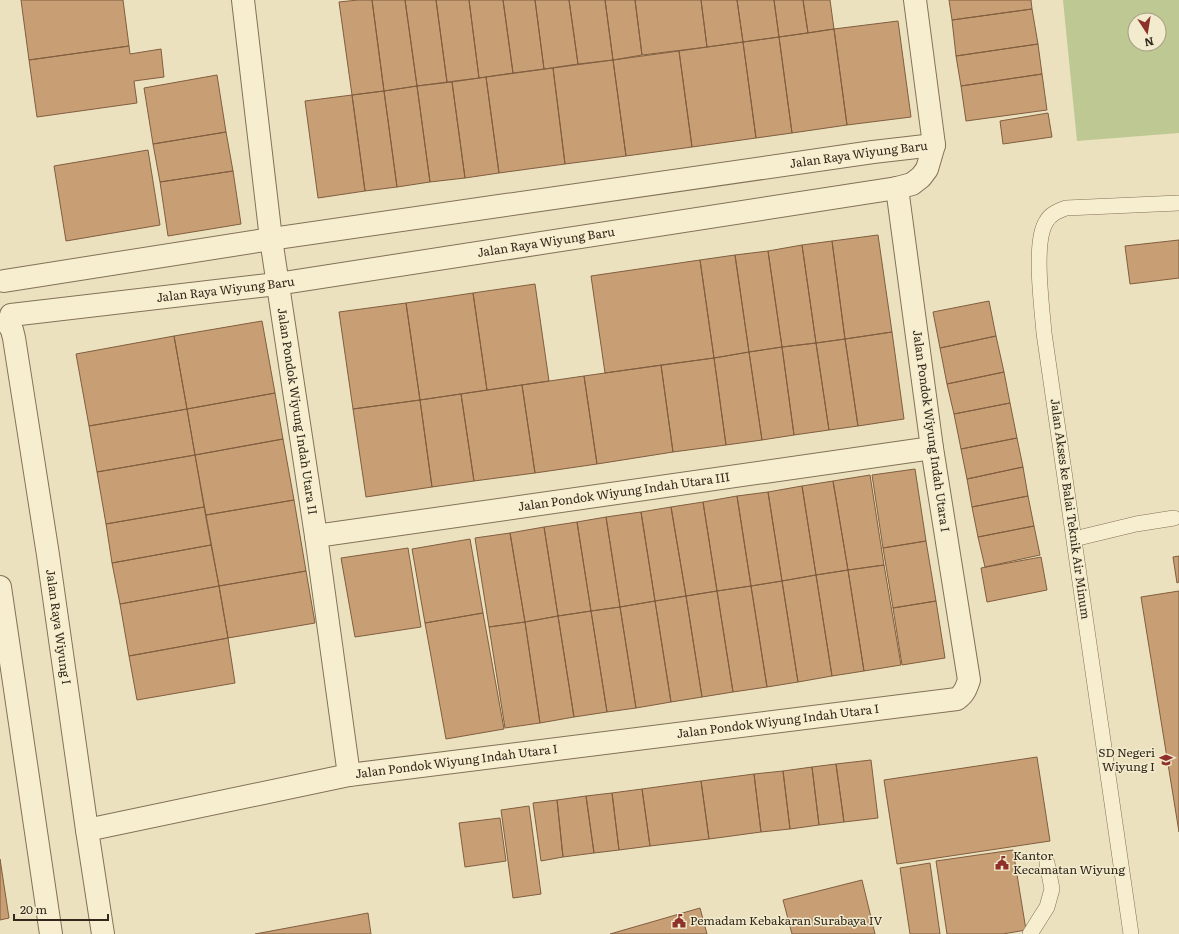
<svg xmlns="http://www.w3.org/2000/svg" width="1179" height="934" font-family="Literata,serif">
	<style>
		.green { fill: #bec893; fill-rule: evenodd }
		.building { fill: #c89e75; stroke: #805e3f }
		.lines { fill: none; stroke-linecap: round; stroke-linejoin: round }
		.service-casing { stroke: #827258; stroke-width: 16 }
		.minor-casing { stroke: #827258; stroke-width: 24 }
		.service { stroke: #f7eed0; stroke-width: 15 }
		.minor { stroke: #f7eed0; stroke-width: 22 }
		.labels { text-anchor: middle; stroke-width: 3; stroke-linejoin: round; paint-order: stroke }
		.street-label { font-size: 12px; fill: #32281c; stroke: #f3ebcd }
		.poi-label { font-size: 12px; fill: #32281c; stroke: #f3ebcd; text-anchor: start }
	</style>
	<rect width="100%" height="100%" fill="#ebe1be"/>
	<path class="green" d="M1063 0H1179V133L1077 141ZM1135 20H1159V44H1135Z"/>
	<path class="building" d="M21 0H123L129 46 29 60Z
		M358 0H372L384 91 352 95 339 2Z
		M372 0H405L417 86 384 91Z
		M405 0H436L447 82 417 86Z
		M436 0H469L479 78 447 82Z
		M469 0H503L513 73 479 78Z
		M503 0H535L544 69 513 73Z
		M535 0H569L578 64 544 69Z
		M569 0H605L613 60 578 64Z
		M605 0H635L642 55 613 60Z
		M635 0H701L707 47 642 55Z
		M701 0H737L743 42 707 47Z
		M737 0H774L779 37 743 42Z
		M774 0H803L808 33 779 37Z
		M803 0H830L834 29 808 33Z
		M949 0H1031L1032 9 952 20Z
		M1032 9 1038 44 956 56 952 20Z
		M898 21 911 117 847 125 834 29Z
		M834 29 847 125 792 133 779 37Z
		M779 37 792 133 756 138 743 42Z
		M743 42 756 138 692 147 679 51Z
		M1038 44 1042 74 961 86 956 56Z
		M129 46 130 54 161 49 164 77 134 81 137 103 37 117 29 60Z
		M679 51 692 147 626 156 613 60Z
		M613 60 626 156 565 164 553 68Z
		M553 68 565 164 499 173 486 77Z
		M1042 74 1047 110 966 121 961 86Z
		M217 75 226 132 153 144 144 88Z
		M486 77 499 173 465 178 452 82Z
		M452 82 465 178 430 182 417 86Z
		M417 86 430 182 397 187 384 91Z
		M384 91 397 187 365 191 352 95Z
		M352 95 365 191 318 198 305 101Z
		M1048 113 1052 137 1003 144 1000 121Z
		M226 132 233 171 160 182 153 144Z
		M148 150 160 225 66 241 54 166Z
		M233 171 241 224 168 236 160 182Z
		M878 235 892 332 845 339 832 241Z
		M1179 240V278L1130 284 1125 246Z
		M832 241 845 339 816 343 802 245Z
		M802 245 816 343 782 347 768 251Z
		M768 251 782 347 749 352 735 255Z
		M735 255 749 352 714 358 700 260Z
		M700 260 714 358 605 373 591 276Z
		M535 284 549 381 487 390 473 293Z
		M473 293 487 390 420 400 406 303Z
		M989 301 996 336 940 348 933 312Z
		M406 303 420 400 353 409 339 312Z
		M262 321 275 393 187 409 174 336Z
		M892 332 904 419 858 426 845 339Z
		M174 336 187 409 89 426 76 354Z
		M996 336 1004 372 947 384 940 348Z
		M845 339 858 426 829 430 816 343Z
		M816 343 829 430 794 435 782 347Z
		M782 347 794 435 762 440 749 352Z
		M749 352 762 440 726 445 714 358Z
		M714 358 726 445 673 452 661 365Z
		M661 365 673 452 597 464 584 376Z
		M1004 372 1010 403 954 414 947 384Z
		M584 376 597 464 535 473 522 385Z
		M522 385 535 473 474 481 461 394Z
		M275 393 283 439 195 455 187 409Z
		M461 394 474 481 432 487 420 400Z
		M420 400 432 487 366 497 353 409Z
		M1010 403 1017 438 961 449 954 414Z
		M187 409 195 455 97 472 89 426Z
		M1017 438 1023 467 967 479 961 449Z
		M283 439 294 500 206 515 195 455Z
		M195 455 204 507 106 524 97 472Z
		M1023 467 1028 496 972 507 967 479Z
		M915 469 926 541 883 548 872 475Z
		M870 475 884 565 848 570 833 481Z
		M833 481 848 570 816 575 802 486Z
		M802 486 816 575 782 581 768 492Z
		M768 492 782 581 751 586 737 496Z
		M737 496 751 586 717 591 703 502Z
		M1028 496 1034 526 978 537 972 507Z
		M294 500 306 571 219 586 206 515Z
		M703 502 717 591 686 596 671 507Z
		M204 507 211 545 112 563 106 524Z
		M671 507 686 596 655 601 641 512Z
		M641 512 655 601 620 607 606 517Z
		M606 517 620 607 591 611 577 522Z
		M577 522 591 611 558 616 544 527Z
		M1034 526 1040 555 985 567 978 537Z
		M544 527 558 616 525 622 510 533Z
		M510 533 525 622 489 627 475 538Z
		M470 539 483 613 425 623 412 549Z
		M926 541 936 601 893 608 883 548Z
		M211 545 219 586 120 604 112 563Z
		M408 548 421 627 355 637 341 558Z
		M1179 556V582L1177 583 1173 557Z
		M1041 557 1047 590 987 602 981 568Z
		M884 565 901 665 864 671 848 570Z
		M848 570 864 671 832 676 816 575Z
		M306 571 315 623 228 638 219 586Z
		M816 575 832 676 798 682 782 581Z
		M782 581 798 682 767 687 751 586Z
		M219 586 228 638 129 656 120 604Z
		M751 586 767 687 733 692 717 591Z
		M717 591 733 692 702 697 686 596Z
		M1179 591V832L1141 597Z
		M686 596 702 697 671 702 655 601Z
		M655 601 671 702 636 708 620 607Z
		M936 601 945 658 902 665 893 608Z
		M620 607 636 708 607 712 591 611Z
		M591 611 607 712 574 717 558 616Z
		M483 613 504 729 446 739 425 623Z
		M558 616 574 717 540 723 525 622Z
		M525 622 540 723 505 728 489 627Z
		M228 638 235 683 137 700 129 656Z
		M1037 757 1050 841 897 864 884 780Z
		M871 760 878 818 844 822 836 764Z
		M836 764 844 822 819 825 812 767Z
		M812 767 819 825 790 829 783 771Z
		M783 771 790 829 761 832 754 774Z
		M754 774 761 832 709 839 701 781Z
		M701 781 709 839 650 846 642 789Z
		M642 789 650 846 619 850 612 793Z
		M612 793 619 850 594 853 586 796Z
		M586 796 594 853 563 857 557 800Z
		M557 800 563 857 541 861 533 803Z
		M529 806 541 894 513 898 501 810Z
		M500 818 506 861 465 867 459 823Z
		M1013 850 1026 930 1003 934H947L936 861Z
		M0 859 9 918 0 920Z
		M930 863 940 934H910L900 868Z
		M862 880 875 934H792L783 900Z
		M700 908 707 934H610Z
		M368 913 371 934H255Z"/>
	<g class="lines">
		<g class="service-casing">
			<path id="service" d="M1074 539 1136 524 1174 518
				M1030 934 1047 907 1052 889 1047 863
				M1131 934 1044 333C1042 307 1033 243 1046 222 1050 214 1058 211 1066 208L1179 203"/>
		</g>
		<g class="minor-casing">
			<g id="minor">
				<path id="s1" d="M243 0 271 239 316 536 349 775"/>
				<path id="s2" d="M4 281 271 239 873 152 934 145"/>
				<path id="s3" d="M11 315 277 284 897 188 912 184 921 177 927 169 934 145 915 0"/>
				<path id="s4" d="M7 322 12 330 14 338 48 555 87 830 103 934"/>
				<path id="s5" d="M316 536 932 448"/>
				<path d="M0 587 51 934"/>
				<path id="s6" d="M87 830 349 775 957 699C964 694 966 689 969 680L932 448 897 188"/>
			</g>
		</g>
		<use href="#service" class="service"/>
		<use href="#minor" class="minor"/>
	</g>
	<defs>
		<g id="school-bare" transform="scale(1.08)"><path d="M0-5L7-2L0 1L-7-2ZM-4 1L0 2.5L4 1V4Q0 6-4 4Z" fill="#8e312b" stroke="#f3ebcd" stroke-width="2.5" paint-order="stroke"/></g>
		<g id="civic-bare" transform="scale(1.08)"><path d="M-.6-6.5H3V-4.5H.6V-3L4-1V1h2V6H-6V1h2V-1L-.6-3ZM-1.2 2.5V6h2.4V2.5Z" fill="#8e312b" stroke="#f3ebcd" stroke-width="2.5" paint-order="stroke"/></g>
	</defs>
	<g fill-rule="evenodd">
		<use href="#school-bare" x="1166" y="760"/>
		<use href="#civic-bare" x="1002" y="863"/>
		<use href="#civic-bare" x="679" y="921"/>
	</g>
	<g class="labels">
		<g class="street-label">
			<text dy="4" stroke="none"><textPath href="#s2" startOffset="864">Jalan Raya Wiyung Baru</textPath></text>
			<text dy="4" stroke="none"><textPath href="#s3" startOffset="540">Jalan Raya Wiyung Baru</textPath></text>
			<text dy="4" stroke="none"><textPath href="#s3" startOffset="216">Jalan Raya Wiyung Baru</textPath></text>
			<text dy="4" stroke="none"><textPath href="#s1" startOffset="415">Jalan Pondok Wiyung Indah Utara II</textPath></text>
			<text transform="translate(931 431) rotate(82)" y="4">Jalan Pondok Wiyung Indah Utara I</text>
			<text dy="4" stroke="none"><textPath href="#s5" startOffset="311">Jalan Pondok Wiyung Indah Utara III</textPath></text>
			<text transform="translate(1070 509) rotate(82)" y="4">Jalan Akses ke Balai Teknik Air Minum</text>
			<text dy="4" stroke="none"><textPath href="#s4" startOffset="310">Jalan Raya Wiyung I</textPath></text>
			<text dy="4" stroke="none"><textPath href="#s6" startOffset="700">Jalan Pondok Wiyung Indah Utara I</textPath></text>
			<text dy="4" stroke="none"><textPath href="#s6" startOffset="376">Jalan Pondok Wiyung Indah Utara I</textPath></text>
		</g>
		<g class="poi-label">
			<text x="1155" y="757" text-anchor="end">SD Negeri<tspan x="1155" dy="14">Wiyung I</tspan></text>
			<text x="1013" y="860">Kantor<tspan x="1013" dy="14">Kecamatan Wiyung</tspan></text>
			<text x="690" y="925">Pemadam Kebakaran Surabaya IV</text>
		</g>
	</g>
	<g transform="translate(1147 32) rotate(168)"><circle r="19" fill="#f3ebcd" stroke="#a69d86"/>
	<path d="M0-3L7 15L0 10L-7 15Z" fill="#8e312b"/>
	<text y="-6" font-size="11" font-weight="bold" text-anchor="middle" fill="#32281c">N</text>
	</g>
	<path d="M14 914v6h94v-6" fill="none" stroke="#32281c" stroke-width="2"/>
	<text x="20" y="914" font-size="12" fill="#32281c" stroke="#f3ebcd" stroke-width="3" paint-order="stroke">20 m</text>
</svg>
